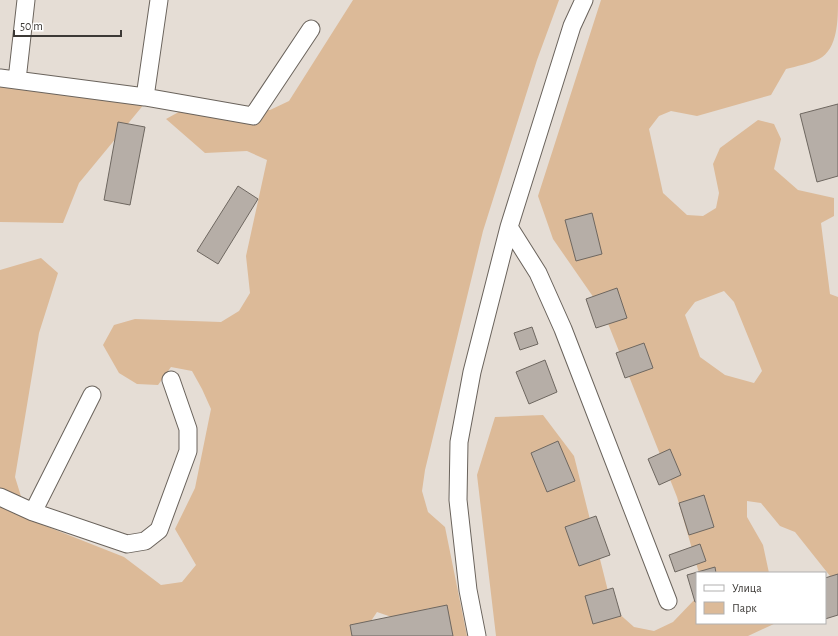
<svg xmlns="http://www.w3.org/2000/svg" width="838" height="636" font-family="'Alegreya Sans',sans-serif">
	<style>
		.green { fill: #dcba98; fill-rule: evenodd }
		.building { fill: #b6aea7; stroke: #6e6760 }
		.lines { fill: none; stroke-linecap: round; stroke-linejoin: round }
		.minor-casing { stroke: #6a635c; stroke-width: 19 }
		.minor { stroke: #fff; stroke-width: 17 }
	</style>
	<rect width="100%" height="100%" fill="#e5ddd5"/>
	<path class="green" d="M353 0H559L537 60 483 231 425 470 422 491 428 512 445 527 467 636H453L452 635 448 614 428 608 418 626 377 612 361 636H0V270L41 258 58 273 39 333 15 477 28 519 124 557 161 585 182 582 196 565 175 529 195 488 211 409 202 389 192 371 171 367 158 385 137 384 119 373 103 345 114 325 135 319 221 322 239 311 250 293 246 256 267 160 247 151 205 153 166 119 186 108 270 110 289 101Z
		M601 0H838C838 20 838 49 819 59 809 64 797 66 786 69L771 95 697 116 671 111 659 116 649 129 663 193 687 215 703 216 716 208 719 193 713 164 720 148 758 120 774 124 781 139 774 169 798 190 834 198V216L821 223 830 294 838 297V576H830L795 532 780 526 761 503 747 501V517L763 545 769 573H699L677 497 603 311 553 239 538 196ZM724 291 734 302 762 371 754 383 725 375 700 357 685 315 695 302Z
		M0 81 145 103 79 183 63 223 0 222Z
		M543 415 574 456 608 591 616 611 634 627 654 631 673 622 697 597V623H776L748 636H496L477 475 495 417Z"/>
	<path class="building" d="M838 104V176L817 182 800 114Z
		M118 122 145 127 130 205 104 200Z
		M238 186 258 199 218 264 197 251Z
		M592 213 602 254 576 261 565 220Z
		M617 288 627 318 596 328 586 299Z
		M532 327 538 344 520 350 514 333Z
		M644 343 653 368 625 378 616 353Z
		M545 360 557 392 529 404 516 372Z
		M558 441 575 481 547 492 531 453Z
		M670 449 681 475 659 485 648 459Z
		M704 495 714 527 689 535 679 503Z
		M596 516 610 555 579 566 565 527Z
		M700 544 706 561 675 572 669 555Z
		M715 567 716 573H697V602H695L687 575Z
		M838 574V615L825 619V578Z
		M613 588 621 616 593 624 585 596Z
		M447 605 453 636H352L350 625Z"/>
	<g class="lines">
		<g class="minor-casing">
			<path id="minor" d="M0 78 145 97 253 116 311 29
				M17 80 26 0
				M145 97 159 0
				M509 227 538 273 563 329 668 601
				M0 497 33 512 127 544 145 541 159 530 188 451V429L171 380
				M33 512 92 395
				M477 636 468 590 458 500 459 442 472 372 509 227 572 26 584 0"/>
		</g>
		<use href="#minor" class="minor"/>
	</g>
	<rect x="696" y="572" width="130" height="52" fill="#ffffff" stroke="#b1b0af"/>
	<rect x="704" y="585" width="20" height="6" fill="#ffffff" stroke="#b1b0af"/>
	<text x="732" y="592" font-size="12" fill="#3c3936">Улица</text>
	<rect x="704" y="602" width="20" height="12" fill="#dcba98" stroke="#b1b0af"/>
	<text x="732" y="612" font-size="12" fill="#3c3936">Парк</text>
	<path d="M14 30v6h107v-6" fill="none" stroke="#3c3936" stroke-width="2"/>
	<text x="20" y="30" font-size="12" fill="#3c3936" stroke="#ffffff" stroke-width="3" paint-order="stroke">50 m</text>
</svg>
